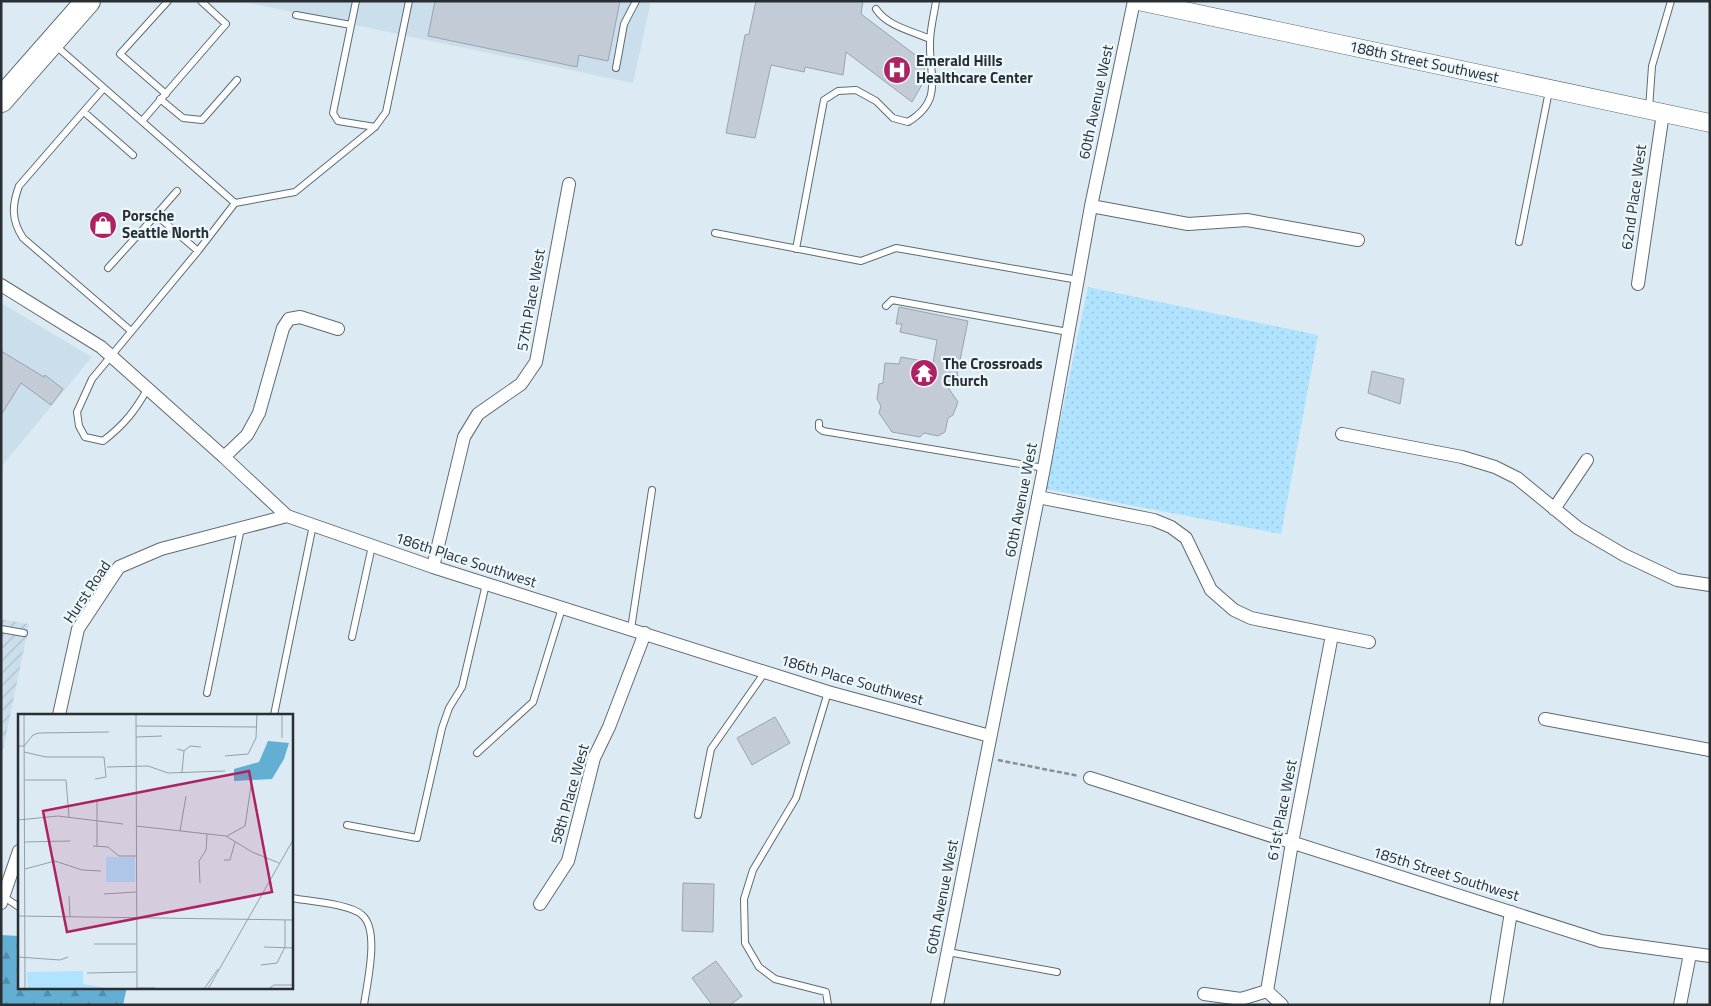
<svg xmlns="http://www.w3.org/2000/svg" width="1711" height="1006" font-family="'Titillium Web',sans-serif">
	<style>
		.built { fill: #cadfeb }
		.industrial { fill: url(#industrial-furrows) }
		.forest { fill: url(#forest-firs) }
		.park { fill: url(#park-dots) }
		.building { fill: #c3cbd7; stroke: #9aa2ae }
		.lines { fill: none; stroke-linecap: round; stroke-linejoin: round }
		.lane-casing { stroke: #5e6b72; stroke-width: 8 }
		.street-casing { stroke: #5e6b72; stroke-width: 14 }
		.secondary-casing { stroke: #5e6b72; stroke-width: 19 }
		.highway-casing { stroke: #5e6b72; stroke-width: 26 }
		.path { stroke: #858f95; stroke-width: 2.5; stroke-dasharray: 5 2.5; stroke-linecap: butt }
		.lane { stroke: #fff; stroke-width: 6 }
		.street { stroke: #fff; stroke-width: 12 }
		.secondary { stroke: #fff; stroke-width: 18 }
		.highway { stroke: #fff; stroke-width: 24 }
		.labels { text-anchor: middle; stroke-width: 4.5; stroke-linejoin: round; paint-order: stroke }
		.poi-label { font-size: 15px; font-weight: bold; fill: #282e31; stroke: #ecf8fe; text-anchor: start }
		.street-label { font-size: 15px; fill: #282e31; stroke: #ecf8fe }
		.inset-road { fill: none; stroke: #949fa5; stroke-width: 1 }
		.view { fill: #ad2262; fill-opacity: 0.15; stroke: #ad2262; stroke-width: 2.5 }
		.inset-edge { fill: none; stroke: #282e31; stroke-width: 2.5 }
	</style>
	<defs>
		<pattern id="industrial-furrows" width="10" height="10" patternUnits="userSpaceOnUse" patternTransform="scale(1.25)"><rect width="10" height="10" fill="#cadfeb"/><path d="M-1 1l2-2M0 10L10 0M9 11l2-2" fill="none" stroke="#aec0ca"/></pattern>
		<pattern id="forest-firs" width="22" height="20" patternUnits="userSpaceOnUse" patternTransform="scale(1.25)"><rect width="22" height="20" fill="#63aed3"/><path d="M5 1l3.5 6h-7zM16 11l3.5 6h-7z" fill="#528eac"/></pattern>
		<pattern id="park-dots" width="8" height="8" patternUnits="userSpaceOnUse" patternTransform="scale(1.25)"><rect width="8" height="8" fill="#afe3ff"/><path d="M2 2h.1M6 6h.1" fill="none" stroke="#97c3db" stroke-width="1.8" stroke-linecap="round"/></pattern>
	</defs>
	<rect width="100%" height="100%" fill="#dcebf3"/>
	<path class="built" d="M239 1H651L633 83Z
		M1 303 92 357 1 467Z"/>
	<path class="industrial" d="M1 619 29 624 1 760Z"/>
	<path class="forest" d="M1 935 19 936V987H127L123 1005H1Z"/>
	<path class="park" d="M1088 287 1318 335 1281 534 1046 489Z"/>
	<path class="building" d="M435 1H620L608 61 579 55 577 67 428 36Z
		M756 1H863L861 14 926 63 924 69 927 76 912 102 846 52 843 75 805 67 804 72 771 65 755 138 726 133 745 35 749 34Z
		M899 307 968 321 957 375 973 387 945 383 958 402 953 415 948 418 945 432 938 436 924 433 920 437 892 432 879 413 881 406 877 399 879 384 883 383 885 363 899 364 901 357 933 363 937 340 900 332 902 324H896Z
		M1 351 44 377 45 375 63 389 51 405 21 383 1 415Z
		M1372 371 1404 379 1400 404 1368 393Z
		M775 717 790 743 752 765 737 738Z
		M683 883 714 884 713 932 682 931Z
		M716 961 742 996 730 1005H712L692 978Z"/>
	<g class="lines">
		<g class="lane-casing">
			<path id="lane" d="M356 1 333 113 338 121 375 127
				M876 9C887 26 912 31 930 39
				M296 15 351 25
				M55 45 235 203 198 251 92 379 77 412 79 426 85 437 103 441C124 425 135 411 148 388
				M616 68 624 24 636 1
				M104 88 19 186C12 205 11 220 23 238L131 331
				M166 94 120 54 168 1
				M160 99 183 118 202 120 237 80
				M1649 109 1652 66 1671 1
				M84 112 133 155
				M142 121 226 24 201 1
				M235 203 295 192 375 127 386 112 409 1
				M156 215 177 191
				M715 233 861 261 896 248 1078 280
				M1519 242 1549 91
				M796 249 824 100 838 91 856 90 876 101 893 118 908 122C944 100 929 77 930 43 930 29 934 15 936 1
				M108 268 156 215 198 251
				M886 306 892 300 1068 332
				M819 423V428L823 431 1044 468
				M1 629 24 633
				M631 629 652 490
				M352 637 372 546
				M207 693 241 528
				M274 715 313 525
				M477 753 533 702 562 608
				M698 815 711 749 765 672
				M347 825 417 838 442 728 449 708 462 687 486 584
				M4 897 19 907
				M291 898C308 901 351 904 362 915 380 930 367 983 364 1005
				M948 952 1057 972
				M828 1005 826 992 775 979 759 967 745 943 744 899 753 870 796 798 828 692"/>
		</g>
		<g class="street-casing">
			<path id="street" d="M1091 206 1188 224 1247 220 1358 240
				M1638 284 1663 113
				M1 285 101 347 224 457 287 516 433 567 828 692 990 736
				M1342 434 1462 457 1495 467 1517 478 1578 528 1624 555 1677 580 1710 585
				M224 457 247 435 259 413 283 328 289 319 300 317 338 329
				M1038 497 1154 520 1171 527 1186 538 1211 590 1234 610 1251 618 1369 642
				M1554 509 1587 460
				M433 567 464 437 478 414 521 384 536 362 569 184
				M59 715 78 629 119 567 161 549 287 516
				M1545 719 1710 750
				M1090 778 1601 941 1710 956
				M1 903 19 851
				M540 904 568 861 594 758 609 727 645 633
				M1267 991 1292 843 1332 635
				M1204 994 1241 999 1267 991 1282 1005
				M937 1005 1044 468 1091 206 1134 1
				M1496 1005 1511 912
				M1680 1005 1690 954"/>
		</g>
		<g class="secondary-casing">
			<path id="secondary" d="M1138 1 1710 123"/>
		</g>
		<g class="highway-casing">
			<path id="highway" d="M1 100 88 1"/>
		</g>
		<path class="path" d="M998 760 1079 776"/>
		<use href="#lane" class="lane"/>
		<use href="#street" class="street"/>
		<use href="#secondary" class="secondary"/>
		<use href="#highway" class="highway"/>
	</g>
	<defs>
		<g id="hospital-disc" transform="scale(1.4375)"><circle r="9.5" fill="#ad2262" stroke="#ecf8fe"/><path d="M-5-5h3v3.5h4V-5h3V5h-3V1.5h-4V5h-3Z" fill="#fff"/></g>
		<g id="shop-disc" transform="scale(1.4375)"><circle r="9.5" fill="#ad2262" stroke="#ecf8fe"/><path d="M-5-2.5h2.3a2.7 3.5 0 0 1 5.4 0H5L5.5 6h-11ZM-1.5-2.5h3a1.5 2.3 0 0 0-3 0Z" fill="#fff"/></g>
		<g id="temple-disc" transform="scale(1.4375)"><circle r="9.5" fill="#ad2262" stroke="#ecf8fe"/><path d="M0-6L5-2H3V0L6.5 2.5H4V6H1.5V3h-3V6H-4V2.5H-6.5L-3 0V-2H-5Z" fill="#fff"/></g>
	</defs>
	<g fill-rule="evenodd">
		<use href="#hospital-disc" x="897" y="70"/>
		<use href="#shop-disc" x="103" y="225"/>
		<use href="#temple-disc" x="924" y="373"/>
	</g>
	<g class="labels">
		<g class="poi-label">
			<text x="916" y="66">Emerald Hills<tspan x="916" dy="17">Healthcare Center</tspan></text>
			<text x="122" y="221">Porsche<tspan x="122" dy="17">Seattle North</tspan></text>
			<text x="943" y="369">The Crossroads<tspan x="943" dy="17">Church</tspan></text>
		</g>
		<g class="street-label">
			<text transform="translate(1424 62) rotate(12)" y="5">188th Street Southwest</text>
			<text transform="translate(1096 102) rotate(-78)" y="5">60th Avenue West</text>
			<text transform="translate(1634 197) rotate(-82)" y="5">62nd Place West</text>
			<text transform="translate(531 300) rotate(-80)" y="5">57th Place West</text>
			<text transform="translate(1021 500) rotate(-79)" y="5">60th Avenue West</text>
			<text transform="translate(466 560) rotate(18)" y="5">186th Place Southwest</text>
			<text transform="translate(87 592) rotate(-56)" y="5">Hurst Road</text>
			<text transform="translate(852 680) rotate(16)" y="5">186th Place Southwest</text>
			<text transform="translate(570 794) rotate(-74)" y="5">58th Place West</text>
			<text transform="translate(1282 810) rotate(-79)" y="5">61st Place West</text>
			<text transform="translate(1446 874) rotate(17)" y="5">185th Street Southwest</text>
			<text transform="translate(942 897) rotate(-79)" y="5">60th Avenue West</text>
		</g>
	</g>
	<g transform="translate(18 714)">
		<rect width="275" height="275" fill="#dcebf3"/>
		<path d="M250 27 271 29 266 45 254 65 216 67V55L241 48Z" fill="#63aed3"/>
		<path d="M88 143H117V168H88ZM65 257V270L93 275H10L9 258Z" fill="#afe3ff"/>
		<path class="inset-road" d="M6 0 7 275M118 0 119 275M264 0V24M118 12 239 13M118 23 144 22M0 32H6L15 21 21 19 91 18M159 35 166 37 172 32 183 33M6 38 28 43H86L88 63 77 65M207 42 230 40 238 24 239 0M89 53 130 52 150 59 207 57M164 58 166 37M7 66H48L51 103M79 88V132M0 106 40 102 105 110M118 112 208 122 234 138 261 149M162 117 168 82M209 122 227 112 234 65M7 128 52 127M75 132 90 133 101 142H118M206 146H212L217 128M7 155 37 147 64 156 83 157M182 169 181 147 188 136 189 120M86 180 118 178M51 182 52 203M0 202 275 206M76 230H118M246 233 275 234M0 243 42 246 50 243M243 251 259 249 267 233V206M69 259 118 258M119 274H137M186 275 200 255M190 275 275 126M250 275 256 271H275"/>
		<path class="view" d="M231 57 254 178 49 218 25 97Z"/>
		<rect width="275" height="275" class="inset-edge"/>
	</g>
	<rect width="1711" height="1006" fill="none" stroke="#282e31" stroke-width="5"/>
</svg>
